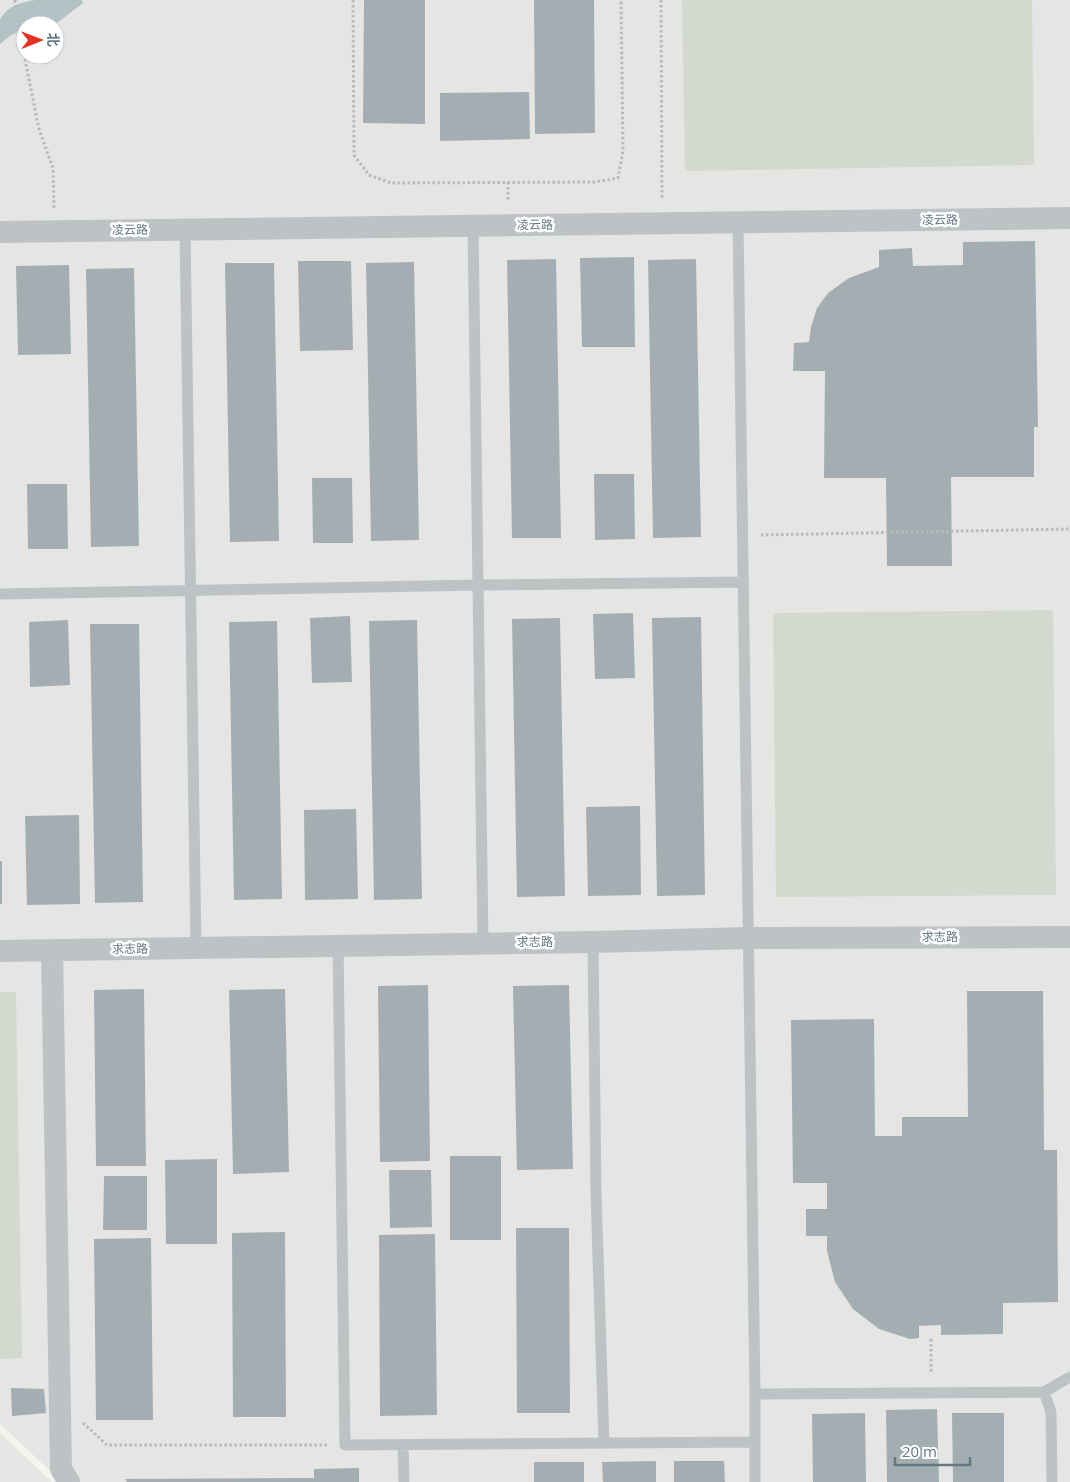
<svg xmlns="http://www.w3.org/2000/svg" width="1070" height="1482" font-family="'Open Sans','Noto Sans SC',sans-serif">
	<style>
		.built { fill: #e5e5e4; fill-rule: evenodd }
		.green { fill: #d4d9cf }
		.water { fill: #b3c3c5 }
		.building { fill: #a4aeb2 }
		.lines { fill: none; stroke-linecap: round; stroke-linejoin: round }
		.path { stroke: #b7babc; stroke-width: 3; stroke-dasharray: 2.5 2.5; stroke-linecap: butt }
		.service { stroke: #bdc2c4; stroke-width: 11 }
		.minor { stroke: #bdc2c4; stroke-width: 22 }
		.labels { text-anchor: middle; stroke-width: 5; stroke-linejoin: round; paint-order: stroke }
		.street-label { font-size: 12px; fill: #637881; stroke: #fff }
	</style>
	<rect width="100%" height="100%" fill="#f4f4f0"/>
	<path class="built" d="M0 0H1070V1482H62L0 1424ZM25 25H55V55H25Z
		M0 1433 52 1482H0Z"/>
	<path class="green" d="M682 0H1032L1034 165 685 171Z
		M1053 610 1056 895 776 897 773 613Z
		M0 992H16L22 1358 0 1359Z"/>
	<path class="water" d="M35 0H82L83 3 57 23 25 25V30L11 35 0 44C0 37 0 26 0 20 6 6 23 2 35 0Z"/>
	<path class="building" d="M364 0H425V124L363 123Z
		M534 0H594L595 133 535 134Z
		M529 92 530 139 440 141V93Z
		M1035 241 1038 427H1034V477H951L952 566H887L886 478H824L825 371H793L794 343 809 342 811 327 817 308 828 293 849 278 879 267V250L912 248 913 266 963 265V242Z
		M634 257 635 347H582L580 258Z
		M556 259 561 538H512L507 260Z
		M696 259 701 537 653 538 648 260Z
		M298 261H351L353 350 300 351Z
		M414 262 419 540 371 541 366 263Z
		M225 263H274L279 541 230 542Z
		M69 265 71 354 18 355 16 266Z
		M134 268 139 546 91 547 86 269Z
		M594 474H634L635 539 595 540Z
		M312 478H352L353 543H313Z
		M27 484H67L68 549H28Z
		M633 613 635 678 595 679 593 614Z
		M350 616 352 682 312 683 310 618Z
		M701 617 705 895 657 896 652 618Z
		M560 618 565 896 517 897 512 619Z
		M68 620 70 685 30 687 29 622Z
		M417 620 422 899 374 900 369 621Z
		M277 621 282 899 234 900 229 622Z
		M90 624H139L143 902 95 903Z
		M640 806 641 895 588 896 586 807Z
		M356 809 358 899 305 900 304 810Z
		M79 815 80 904 27 905 25 816Z
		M0 861H2V904H0Z
		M428 985 430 1161 380 1162 378 986Z
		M569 985 573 1169 517 1170 513 986Z
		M144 989 146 1166H96L94 990Z
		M285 989 289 1172 233 1174 229 990Z
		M967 991H1043L1044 1150H1057L1058 1302 1003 1303V1334L941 1335V1325L919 1326V1338L910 1339 879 1329 853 1309 835 1282 827 1251V1236H806V1209H827V1183H793L791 1020 874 1019 875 1136H902V1117H968Z
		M450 1156H501V1240H450Z
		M217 1159V1244H166L165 1160Z
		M389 1170H431L432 1227 390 1228Z
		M104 1176H147V1230H103Z
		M516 1228H569L570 1413H517Z
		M285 1232 286 1417H233L232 1233Z
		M435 1234 437 1415 380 1416 379 1235Z
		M151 1238 153 1420H96L94 1239Z
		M11 1388 44 1389 46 1413 12 1416Z
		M937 1409 939 1482H887L886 1410Z
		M865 1413 866 1482H813L812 1414Z
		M952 1413H1004V1482H953Z
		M656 1461V1482H603L602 1462Z
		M674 1461H724L725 1482H674Z
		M534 1462H584V1482H534Z
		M359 1468V1482H127L125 1479 314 1478V1469Z"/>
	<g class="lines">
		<path class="path" d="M15 0 20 35 39 129 53 168 54 208
			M353 0 354 155 369 175 391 183 595 182 618 178 623 151 621 0
			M661 0 662 199
			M508 182V202
			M761 535 1070 529
			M931 1339V1374
			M83 1423 107 1445H328"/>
		<path class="service" d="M738 222 755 1394 1044 1392 1070 1377
			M473 225 483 943
			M185 230 196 948
			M0 594 478 585 743 582
			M593 942 596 1193 604 1443
			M338 945 345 1445 755 1442
			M1044 1392 1051 1412 1052 1482
			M755 1394V1482
			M403 1445 404 1482"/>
		<path class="minor" d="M0 232 1070 218
			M52 950 61 1469 69 1482
			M0 951 593 942 749 938 1070 937"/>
	</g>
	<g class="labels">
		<g class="street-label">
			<text transform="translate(940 220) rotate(-1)" y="4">凌云路</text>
			<text transform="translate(535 225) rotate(-1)" y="4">凌云路</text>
			<text transform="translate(130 230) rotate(-1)" y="4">凌云路</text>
			<text x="940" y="941">求志路</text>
			<text x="535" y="946">求志路</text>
			<text transform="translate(130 949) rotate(-1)" y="4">求志路</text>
		</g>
	</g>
	<g transform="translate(40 40) rotate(89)"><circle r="24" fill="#ffffff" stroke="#c1c9cd"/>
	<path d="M0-4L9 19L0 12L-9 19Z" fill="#e33122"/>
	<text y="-8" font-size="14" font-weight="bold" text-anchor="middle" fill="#637881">北</text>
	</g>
	<path d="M895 1457v8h75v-8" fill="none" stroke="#637881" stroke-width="2.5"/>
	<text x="902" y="1457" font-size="15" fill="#637881" stroke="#ffffff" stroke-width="4" paint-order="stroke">20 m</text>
</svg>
